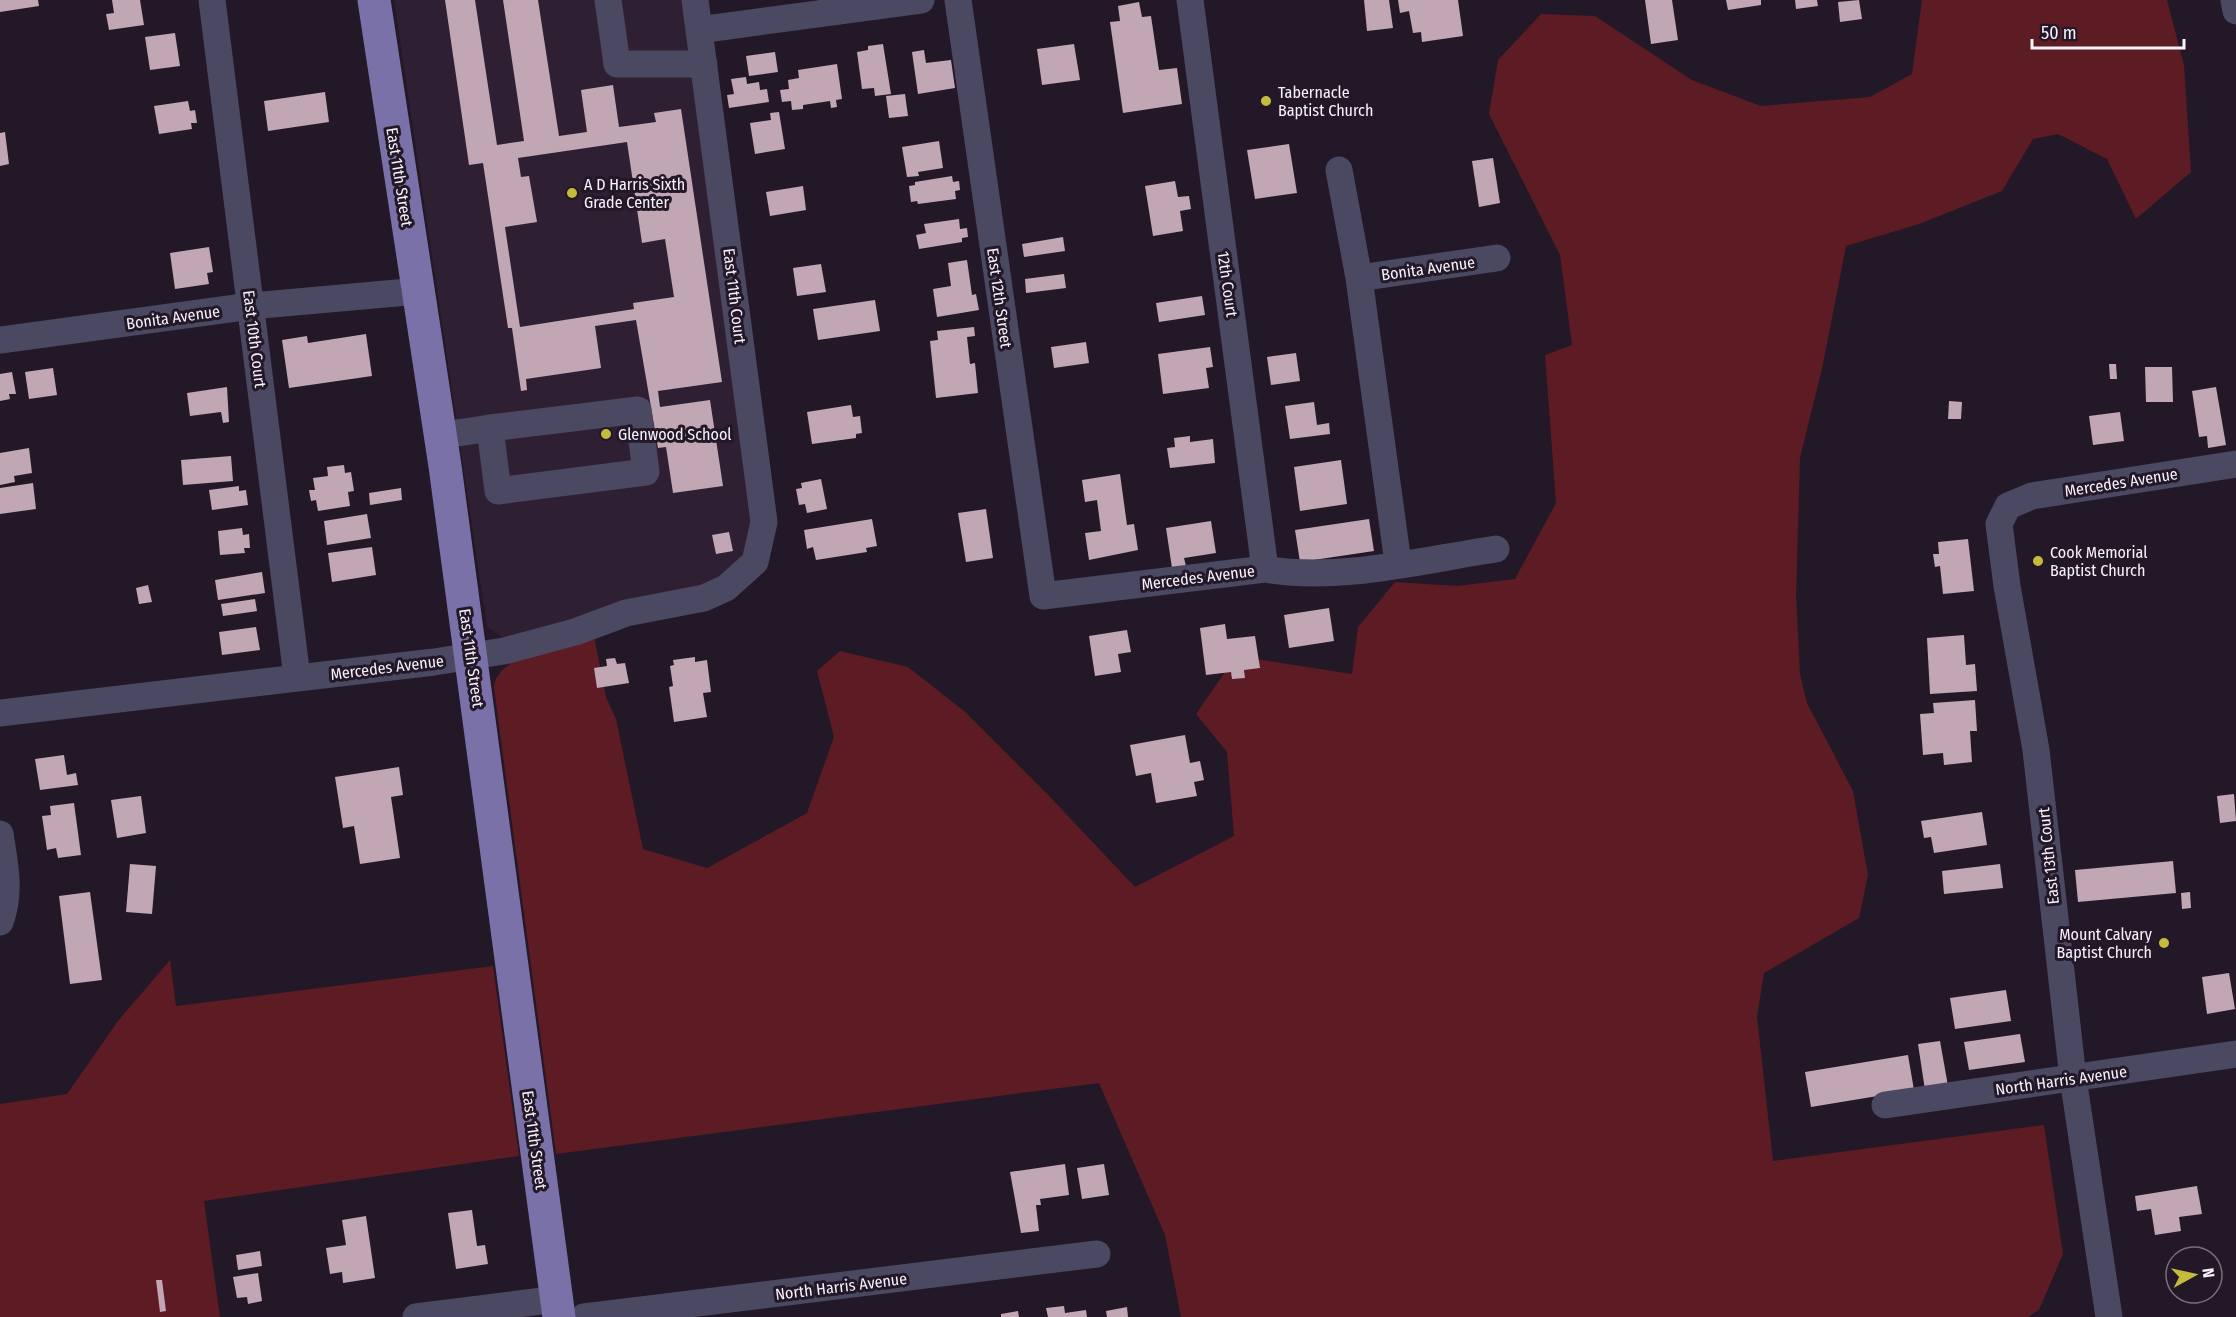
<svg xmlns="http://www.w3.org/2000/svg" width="2236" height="1317" font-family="'Fira Sans Condensed',sans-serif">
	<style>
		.built { fill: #2e1f33 }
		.green { fill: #5d1b23 }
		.building { fill: #c0a7b3; fill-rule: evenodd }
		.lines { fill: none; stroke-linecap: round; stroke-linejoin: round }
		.minor { stroke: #4b4862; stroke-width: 27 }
		.major { stroke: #7971a8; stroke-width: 33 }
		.poi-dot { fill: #c5bc3d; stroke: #231827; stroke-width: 2 }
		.labels { text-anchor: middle; stroke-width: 6; stroke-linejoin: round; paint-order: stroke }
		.poi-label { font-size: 16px; fill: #f9f1fb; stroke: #231827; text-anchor: start }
		.street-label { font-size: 16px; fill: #f9f1fb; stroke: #231827 }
	</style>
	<rect width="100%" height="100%" fill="#231827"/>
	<path class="built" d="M394 0H688L754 543 725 581 503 638 487 627Z"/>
	<path class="green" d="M1922 0H2167L2184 65 2191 172 2136 219 2107 159 2058 134 2033 139 2002 191 1919 224 1846 246 1822 369 1800 458 1796 595 1800 674 1807 703 1853 791 1868 875 1859 918 1764 973 1757 1017 1773 1161 2044 1125 2063 1254 2039 1310 2028 1317H1181L1165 1235 1099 1083 556 1154 494 688C494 655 568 644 594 636L606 697 616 719 643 849 707 868 807 813 834 737 817 671 840 651 908 667 964 711 1052 799 1135 887 1234 836 1227 752 1196 714 1236 656 1352 674 1358 627 1395 582 1457 586 1515 579 1556 503 1545 355 1572 345 1560 255 1489 114 1498 60 1541 14 1595 16 1692 80 1761 106 1870 97 1912 74Z
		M170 960 176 1006 493 966 519 1156 204 1201 220 1317H0V1104L67 1094 118 1021Z"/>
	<path class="building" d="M0 0H38L39 6 0 12Z
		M112 0H140L144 25 109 30 106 14 114 13Z
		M445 0H475L497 145 524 141 503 0H538L559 136 587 132 581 90 613 85 619 127 656 122 654 113 681 109 722 382 658 391 660 407 710 400 723 486 673 493 666 447 658 448 636 320 595 326 601 368 526 379 527 390 521 391 512 328H508L483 163 469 165ZM627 142 642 243 665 239 674 297 633 303 634 309 520 327 505 227 537 222 529 176 521 177 518 158Z
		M1364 0H1389L1393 28 1367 31Z
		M1398 0H1458L1463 36 1422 42 1421 32 1413 33 1409 11 1400 13Z
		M1645 0H1672L1678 40 1651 44Z
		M1726 0H1761V5L1728 10Z
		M1795 0H1817L1818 6 1796 9Z
		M1859 0 1862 19 1840 22 1838 2Z
		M1139 2 1142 17 1151 16 1159 70 1177 68 1182 104 1123 113 1110 22 1120 21 1118 6Z
		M175 33 180 66 150 70 145 37Z
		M883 44 891 94 875 96 874 88 862 89 857 52 868 50V46Z
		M1074 44 1080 80 1042 85 1037 49Z
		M924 50 926 63 951 60 955 88 918 94 912 52Z
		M775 52 778 72 749 76 746 56Z
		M837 64 842 99 836 100 837 107 831 108 830 101 803 105V109L792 110 791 101 782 102 780 90 789 89 788 80 799 78 798 70Z
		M746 77 747 84 759 82 760 90 767 89 769 102 729 108 727 95 734 94 731 79Z
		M325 92 329 122 268 131 264 101Z
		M905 94 908 116 889 118 886 96Z
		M188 101 190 111 195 110 197 123H191L192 129 159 134 154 106Z
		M779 112 785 149 755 154 750 123 771 120 770 113Z
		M5 132 9 164 0 166V133Z
		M939 141 943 168 918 172 919 176 907 177 902 147Z
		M1289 144 1297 193 1255 199 1247 150Z
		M1493 158 1500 203 1479 207 1472 161Z
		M952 176 953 182 959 181 960 190 955 191 956 199 918 204 917 201 911 202 909 186 915 185V182Z
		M1175 181 1178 197 1189 196 1191 209 1180 211 1183 231 1153 236 1145 186Z
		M803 186 806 210 770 216 766 192Z
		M959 219 960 229 967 228 968 237 962 238V242L919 249 916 235 926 233 924 224Z
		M1063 237 1065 251 1024 257 1022 244Z
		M209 247 213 272 207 273 209 284 175 289 170 253Z
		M967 260 972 295 976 294 979 310 937 317 933 289 951 286 948 263Z
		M821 264 826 292 797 296 793 268Z
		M1064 274 1066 288 1026 293 1025 279Z
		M1202 296 1205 315 1159 322 1156 303Z
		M875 300 880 331 818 340 813 309Z
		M974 327 975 336 967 337 970 364 975 363 978 393 936 398 930 341 938 340 937 331Z
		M366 334 372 376 289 388 282 340 307 336 308 343Z
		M1086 342 1089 363 1054 368 1051 347Z
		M1210 347 1213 367 1206 368 1209 388 1163 394 1158 354Z
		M1296 353 1300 381 1271 385 1267 357Z
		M2109 364H2116L2117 379H2110Z
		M2145 367H2172L2173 402H2146Z
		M53 368 57 395 29 399 25 372Z
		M12 372 16 394H9L10 399 0 401V374Z
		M227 387 229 422 223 423 221 412 190 416 187 393Z
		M2216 387 2226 445 2208 448 2207 436 2199 437 2192 391Z
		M1949 401 1962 402 1961 419H1948Z
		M1314 402 1317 425 1329 423 1330 434 1290 439 1285 406Z
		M851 405 853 417 860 416 862 433 856 434V438L812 444 807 412Z
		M2120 412 2124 441 2093 445 2089 416Z
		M1190 436V442L1213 439 1215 463 1170 468 1167 448 1175 447 1174 438Z
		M29 448 32 473 14 476 15 482 0 485V453Z
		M231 456 233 481 183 485 181 460Z
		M1341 460 1347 504 1300 511 1294 467Z
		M344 465 345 473 351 472 354 491 348 492 350 506 318 511 316 500 311 501 309 490H315L313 478 328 476 327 467Z
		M1120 474 1127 525 1134 524 1138 550 1089 560 1085 533 1101 531 1097 500 1085 502 1082 480Z
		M821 479 827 509 807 513 805 504 799 505 796 489 802 488 801 483Z
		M33 483 36 509 0 514V488Z
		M239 486V491L246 490 248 505 212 510 209 490Z
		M401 488 402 500 370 505 369 493Z
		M986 509 993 558 966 562 958 513Z
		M367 514 371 538 327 545 324 521Z
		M872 519 877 546 866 548 867 552 816 560 813 547 807 549 804 530Z
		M1369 519 1374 551 1300 562 1295 530Z
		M1211 521 1216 553 1184 558 1186 566 1172 568 1166 528Z
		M242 528 243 535 249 534 250 548H244L245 553 220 555 218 531Z
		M729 532 733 551 716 554 712 535Z
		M1968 539 1974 591 1943 594 1940 566 1935 567 1933 554H1939L1938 542Z
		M372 547 376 575 332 582 328 553Z
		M262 572 265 593 218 600 215 580Z
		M148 585 152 602 139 604 136 588Z
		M255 599 257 611 223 616 221 604Z
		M1329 608 1334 641 1289 648 1284 615Z
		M1225 624 1227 639 1255 636 1260 668 1244 670 1245 678 1232 679 1231 672 1206 675 1200 628Z
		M256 627 260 650 222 655 219 632Z
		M1127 630 1131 652 1118 654 1121 672 1095 676 1089 636Z
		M1964 635 1966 665 1975 664 1977 691 1930 694 1927 638Z
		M695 657V662L707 660 711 692 703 693 707 717 674 722 669 687 673 686 670 666 674 665 673 660Z
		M615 658 617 664 625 663 629 683 597 688 594 668 607 666 606 659Z
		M1975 700 1977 731H1970L1972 762 1944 765 1943 753 1923 755 1920 714 1934 713 1933 703Z
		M1185 735 1190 763 1200 761 1204 780 1194 782 1197 796 1156 803 1151 773 1136 776 1130 745Z
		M64 755 67 775 76 773 78 785 40 790 35 759Z
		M399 767 403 795 391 797 400 858 360 864 354 826 343 828 335 777Z
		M2234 794 2236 821 2220 823 2217 796Z
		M141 796 146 833 117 838 111 800Z
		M74 803 81 855 58 858 56 848 47 850 42 816 51 815 50 806Z
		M1982 812 1987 845 1934 853 1931 837 1924 838 1921 821Z
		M2173 861 2176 893 2078 902 2075 870Z
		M130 864 156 866 152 914 126 912Z
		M2000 864 2003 888 1944 894 1942 871Z
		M90 892 102 980 70 984 59 896Z
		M2190 892 2191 908 2182 909 2181 893Z
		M2229 973 2235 1009 2207 1014 2202 977Z
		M2006 990 2011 1021 1955 1029 1950 998Z
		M2020 1034 2025 1062 1969 1070 1964 1042Z
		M1940 1041 1948 1086 1925 1090 1918 1044Z
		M1908 1055 1914 1090 1811 1107 1805 1072Z
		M1065 1164 1069 1195 1040 1199 1041 1205H1036L1039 1231 1021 1233 1010 1172Z
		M1104 1164 1109 1195 1082 1199 1077 1168Z
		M2197 1186 2202 1214 2179 1217 2181 1231 2155 1235 2151 1209 2137 1211 2135 1196Z
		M472 1210 477 1246 485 1245 488 1264 456 1269 448 1213Z
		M366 1216 375 1278 343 1283 342 1272 330 1274 326 1248 346 1245 342 1220Z
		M260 1251 262 1266 238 1270 236 1255Z
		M258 1273 262 1301 248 1304 247 1297 237 1298 233 1277Z
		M156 1280H162L166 1311 160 1312Z
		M1064 1306 1065 1313 1086 1310 1087 1317H1048L1046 1308Z
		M1127 1307 1128 1317H1107L1106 1311Z
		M1018 1311 1019 1317H1001V1314Z"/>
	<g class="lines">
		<path class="minor" d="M212 0 297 677
			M608 0 617 64H704
			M958 0 1043 596 1265 569C1339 582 1422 560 1496 549
			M1190 0 1265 569
			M2234 0 2236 11
			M699 30 921 0
			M1339 170 1359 278 1398 563
			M1359 278 1497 258
			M0 340 251 306 419 291
			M441 435C457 433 473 431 490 428L638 410 646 472 498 491 490 428
			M0 713 434 662 504 651 575 632 626 613 704 598 726 588 755 562 764 522 695 0
			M0 834C5 865 11 893 0 922
			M1885 1105 2236 1054
			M416 1317 557 1299
			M584 1317 1097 1254
			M2109 1317 2073 1078 2036 750 2007 586 1999 524 2008 506 2032 496 2236 464"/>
		<path class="major" d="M374 0 445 466 559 1317"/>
	</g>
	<g class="poi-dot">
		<circle cx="1266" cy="101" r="6"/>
		<circle cx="572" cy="193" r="6"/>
		<circle cx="606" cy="434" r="6"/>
		<circle cx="2038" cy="561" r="6"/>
		<circle cx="2164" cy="943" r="6"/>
	</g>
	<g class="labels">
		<g class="poi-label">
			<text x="1278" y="98">Tabernacle<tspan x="1278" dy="18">Baptist Church</tspan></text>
			<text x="584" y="190">A D Harris Sixth<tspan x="584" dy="18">Grade Center</tspan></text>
			<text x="618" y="440">Glenwood School</text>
			<text x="2050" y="558">Cook Memorial<tspan x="2050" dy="18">Baptist Church</tspan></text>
			<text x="2152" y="940" text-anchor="end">Mount Calvary<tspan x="2152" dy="18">Baptist Church</tspan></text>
		</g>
		<g class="street-label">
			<text transform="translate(400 177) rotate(81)" y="6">East 11th Street</text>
			<text transform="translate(1428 268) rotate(-8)" y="6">Bonita Avenue</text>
			<text transform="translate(1228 284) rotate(82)" y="6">12th Court</text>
			<text transform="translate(735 296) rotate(83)" y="6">East 11th Court</text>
			<text transform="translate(1000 298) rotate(82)" y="6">East 12th Street</text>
			<text transform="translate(173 317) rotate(-8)" y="6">Bonita Avenue</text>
			<text transform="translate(255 339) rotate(83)" y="6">East 10th Court</text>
			<text transform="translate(2121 482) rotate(-9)" y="6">Mercedes Avenue</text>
			<text transform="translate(1198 577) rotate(-7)" y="6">Mercedes Avenue</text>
			<text transform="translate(472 658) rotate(82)" y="6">East 11th Street</text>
			<text transform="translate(387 667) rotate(-7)" y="6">Mercedes Avenue</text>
			<text transform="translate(2048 856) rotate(-96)" y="6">East 13th Court</text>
			<text transform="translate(2061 1080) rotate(-8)" y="6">North Harris Avenue</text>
			<text transform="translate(535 1140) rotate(82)" y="6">East 11th Street</text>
			<text transform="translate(841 1286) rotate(-7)" y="6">North Harris Avenue</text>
		</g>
	</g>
	<g transform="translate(2194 1275) rotate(82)"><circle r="28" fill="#231827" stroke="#796f7c" stroke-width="1.5"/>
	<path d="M0-4.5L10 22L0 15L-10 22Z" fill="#c5bc3d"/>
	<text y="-9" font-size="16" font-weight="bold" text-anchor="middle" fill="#f9f1fb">N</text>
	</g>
	<path d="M2032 39v9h152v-9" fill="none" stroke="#f9f1fb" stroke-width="3"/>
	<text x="2041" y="39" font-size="18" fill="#f9f1fb" stroke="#231827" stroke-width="4.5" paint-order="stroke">50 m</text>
</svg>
